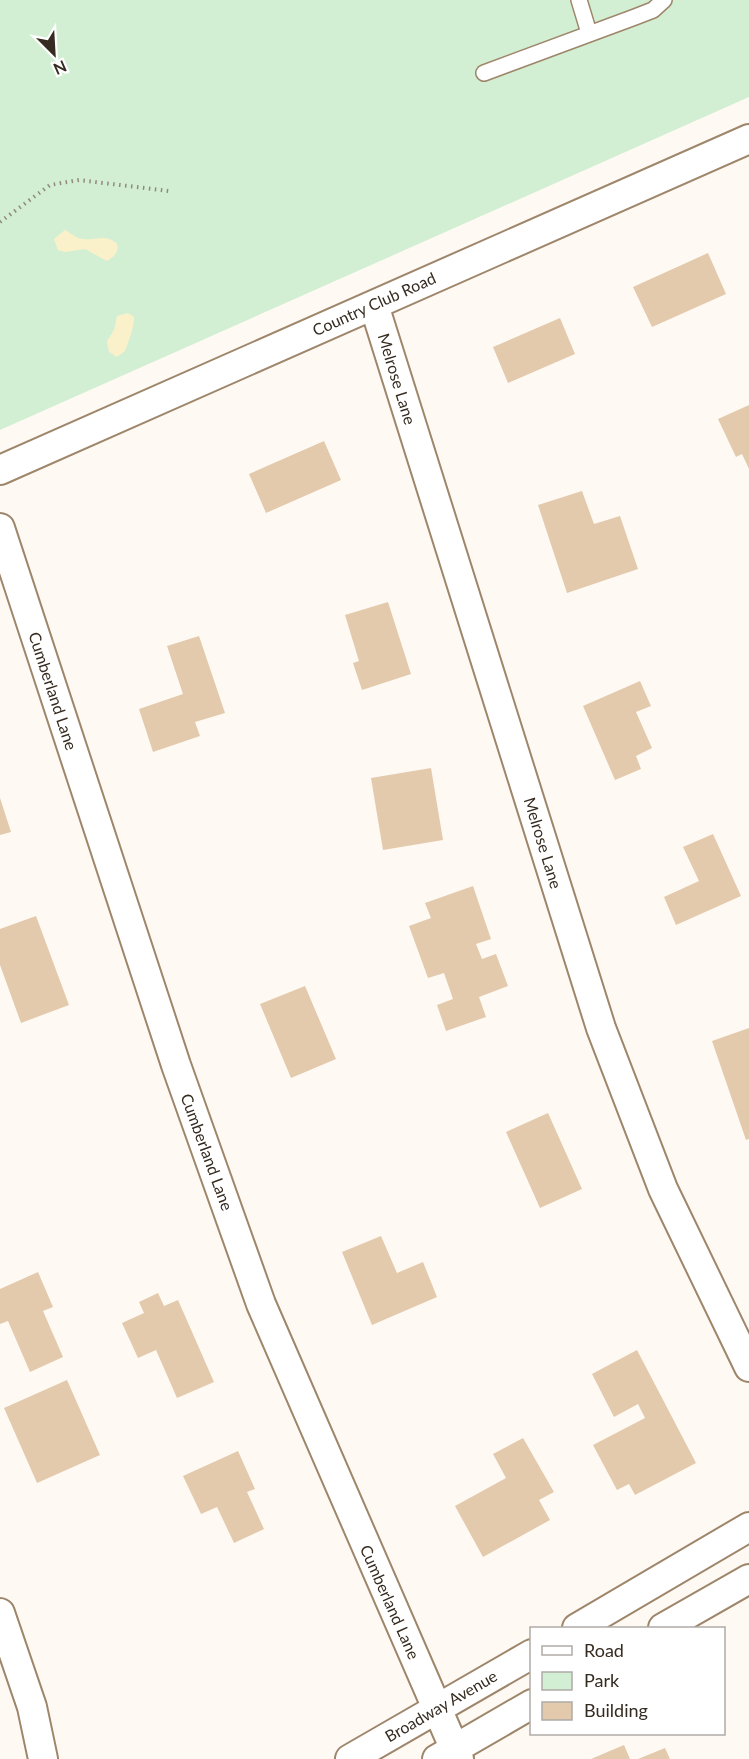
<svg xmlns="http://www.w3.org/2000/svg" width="749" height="1759" font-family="Lato,sans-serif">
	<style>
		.green { fill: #d2efd3 }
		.sand { fill: #faf1cb }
		.building { fill: #e3caac }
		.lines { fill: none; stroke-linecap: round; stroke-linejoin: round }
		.lane-casing { stroke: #9e866b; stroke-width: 18 }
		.street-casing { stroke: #9e866b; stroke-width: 32 }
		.path { stroke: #918980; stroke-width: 4; stroke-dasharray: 1.5 4.5; stroke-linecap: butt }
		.lane { stroke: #fff; stroke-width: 15 }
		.street { stroke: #fff; stroke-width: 28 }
		.labels { text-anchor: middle; stroke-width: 4.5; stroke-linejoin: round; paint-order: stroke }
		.street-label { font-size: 16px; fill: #352b20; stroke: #fff }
	</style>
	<rect width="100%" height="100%" fill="#fff9f3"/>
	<path class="green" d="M0 0H749V97L0 430Z"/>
	<path class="sand" d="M65 230C71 233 77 239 83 239 96 241 106 233 117 244 120 251 113 258 107 261L85 249 65 252 58 250 54 239Z
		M128 313 134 317C135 325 128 343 125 351L117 357 109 352 107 341 114 330 117 316Z"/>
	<path class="building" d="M708 253 726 294 652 327 633 287Z
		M560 318 575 354 508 383 493 347Z
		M749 405V469L742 454 736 457 718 419Z
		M324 441 341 480 266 513 249 474Z
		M582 491 594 524 620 516 638 569 567 593 538 505Z
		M388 602 411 674 362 690 353 663 359 661 345 615Z
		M199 636 225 713 195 722 200 736 153 752 139 709 183 694 167 646Z
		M640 681 651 706 636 712 652 748 636 756 641 769 615 780 583 706Z
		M431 768 443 840 383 850 371 778Z
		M0 798 11 832 0 835Z
		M713 834 741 896 676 925 664 897 699 881 683 847Z
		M473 886 491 939 476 944 482 959 496 954 508 986 479 997 486 1017 446 1031 437 1005 453 999 444 973 428 978 409 926 431 918 425 903Z
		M36 916 69 1005 21 1023 0 965V929Z
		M305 986 336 1059 291 1078 260 1004Z
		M749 1028V1139L746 1140 712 1041Z
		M548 1113 582 1189 540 1208 506 1132Z
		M381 1236 397 1273 423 1262 437 1297 372 1325 342 1252Z
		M38 1272 53 1307 43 1311 63 1357 30 1372 8 1321 0 1324V1289Z
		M158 1293 164 1306 178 1300 214 1382 177 1398 156 1350 138 1358 122 1323 144 1313 139 1302Z
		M637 1350 696 1463 635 1495 629 1484 617 1490 593 1445 645 1418 638 1404 614 1417 592 1374Z
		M67 1380 100 1455 37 1483 4 1408Z
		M523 1438 554 1492 539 1500 550 1520 483 1557 455 1506 506 1478 493 1454Z
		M238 1451 255 1489 247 1492 264 1529 234 1543 217 1507 201 1514 183 1476Z
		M624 1745 630 1759H591Z
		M665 1748 670 1759H638Z"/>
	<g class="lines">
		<g class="lane-casing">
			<path id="lane" d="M579 0 589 33
				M484 73 635 17 653 10 664 0"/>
		</g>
		<g class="street-casing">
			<path id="street" d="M374 305 601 1028 663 1189 749 1367
				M0 470 749 139
				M0 528 176 1065 261 1304 459 1759
				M0 1613 32 1707 43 1759
				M577 1628 749 1527
				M663 1628 749 1579
				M350 1759 532 1654
				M437 1759 532 1704"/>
		</g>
		<path class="path" d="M0 222 50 185 79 180 169 191"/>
		<use href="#lane" class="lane"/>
		<use href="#street" class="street"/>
	</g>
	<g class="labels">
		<g class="street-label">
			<text transform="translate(374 304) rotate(-24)" y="6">Country Club Road</text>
			<text transform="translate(397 379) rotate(73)" y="6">Melrose Lane</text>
			<text transform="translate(53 691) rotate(72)" y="6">Cumberland Lane</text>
			<text transform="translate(543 843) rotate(73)" y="6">Melrose Lane</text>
			<text transform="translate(207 1152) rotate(70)" y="6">Cumberland Lane</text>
			<text transform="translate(390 1602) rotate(66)" y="6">Cumberland Lane</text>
			<text transform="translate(441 1706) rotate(-30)" y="6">Broadway Avenue</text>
		</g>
	</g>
	<rect x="530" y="1627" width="195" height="108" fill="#ffffff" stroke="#aeaaa6" stroke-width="1.5"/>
	<rect x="542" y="1646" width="30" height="9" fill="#ffffff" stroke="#aeaaa6" stroke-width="1.5"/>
	<text x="584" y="1657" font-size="18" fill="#352b20">Road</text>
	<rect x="542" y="1672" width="30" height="18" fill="#d2efd3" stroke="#aeaaa6" stroke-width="1.5"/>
	<text x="584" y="1687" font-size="18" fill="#352b20">Park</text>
	<rect x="542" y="1702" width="30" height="18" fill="#e3caac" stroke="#aeaaa6" stroke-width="1.5"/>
	<text x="584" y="1717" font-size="18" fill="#352b20">Building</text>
	<g transform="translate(54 54) rotate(156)" stroke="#ffffff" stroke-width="4.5" paint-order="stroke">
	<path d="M0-4.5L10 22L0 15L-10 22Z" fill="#352b20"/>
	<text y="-9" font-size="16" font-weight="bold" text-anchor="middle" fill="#352b20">N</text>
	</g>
</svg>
